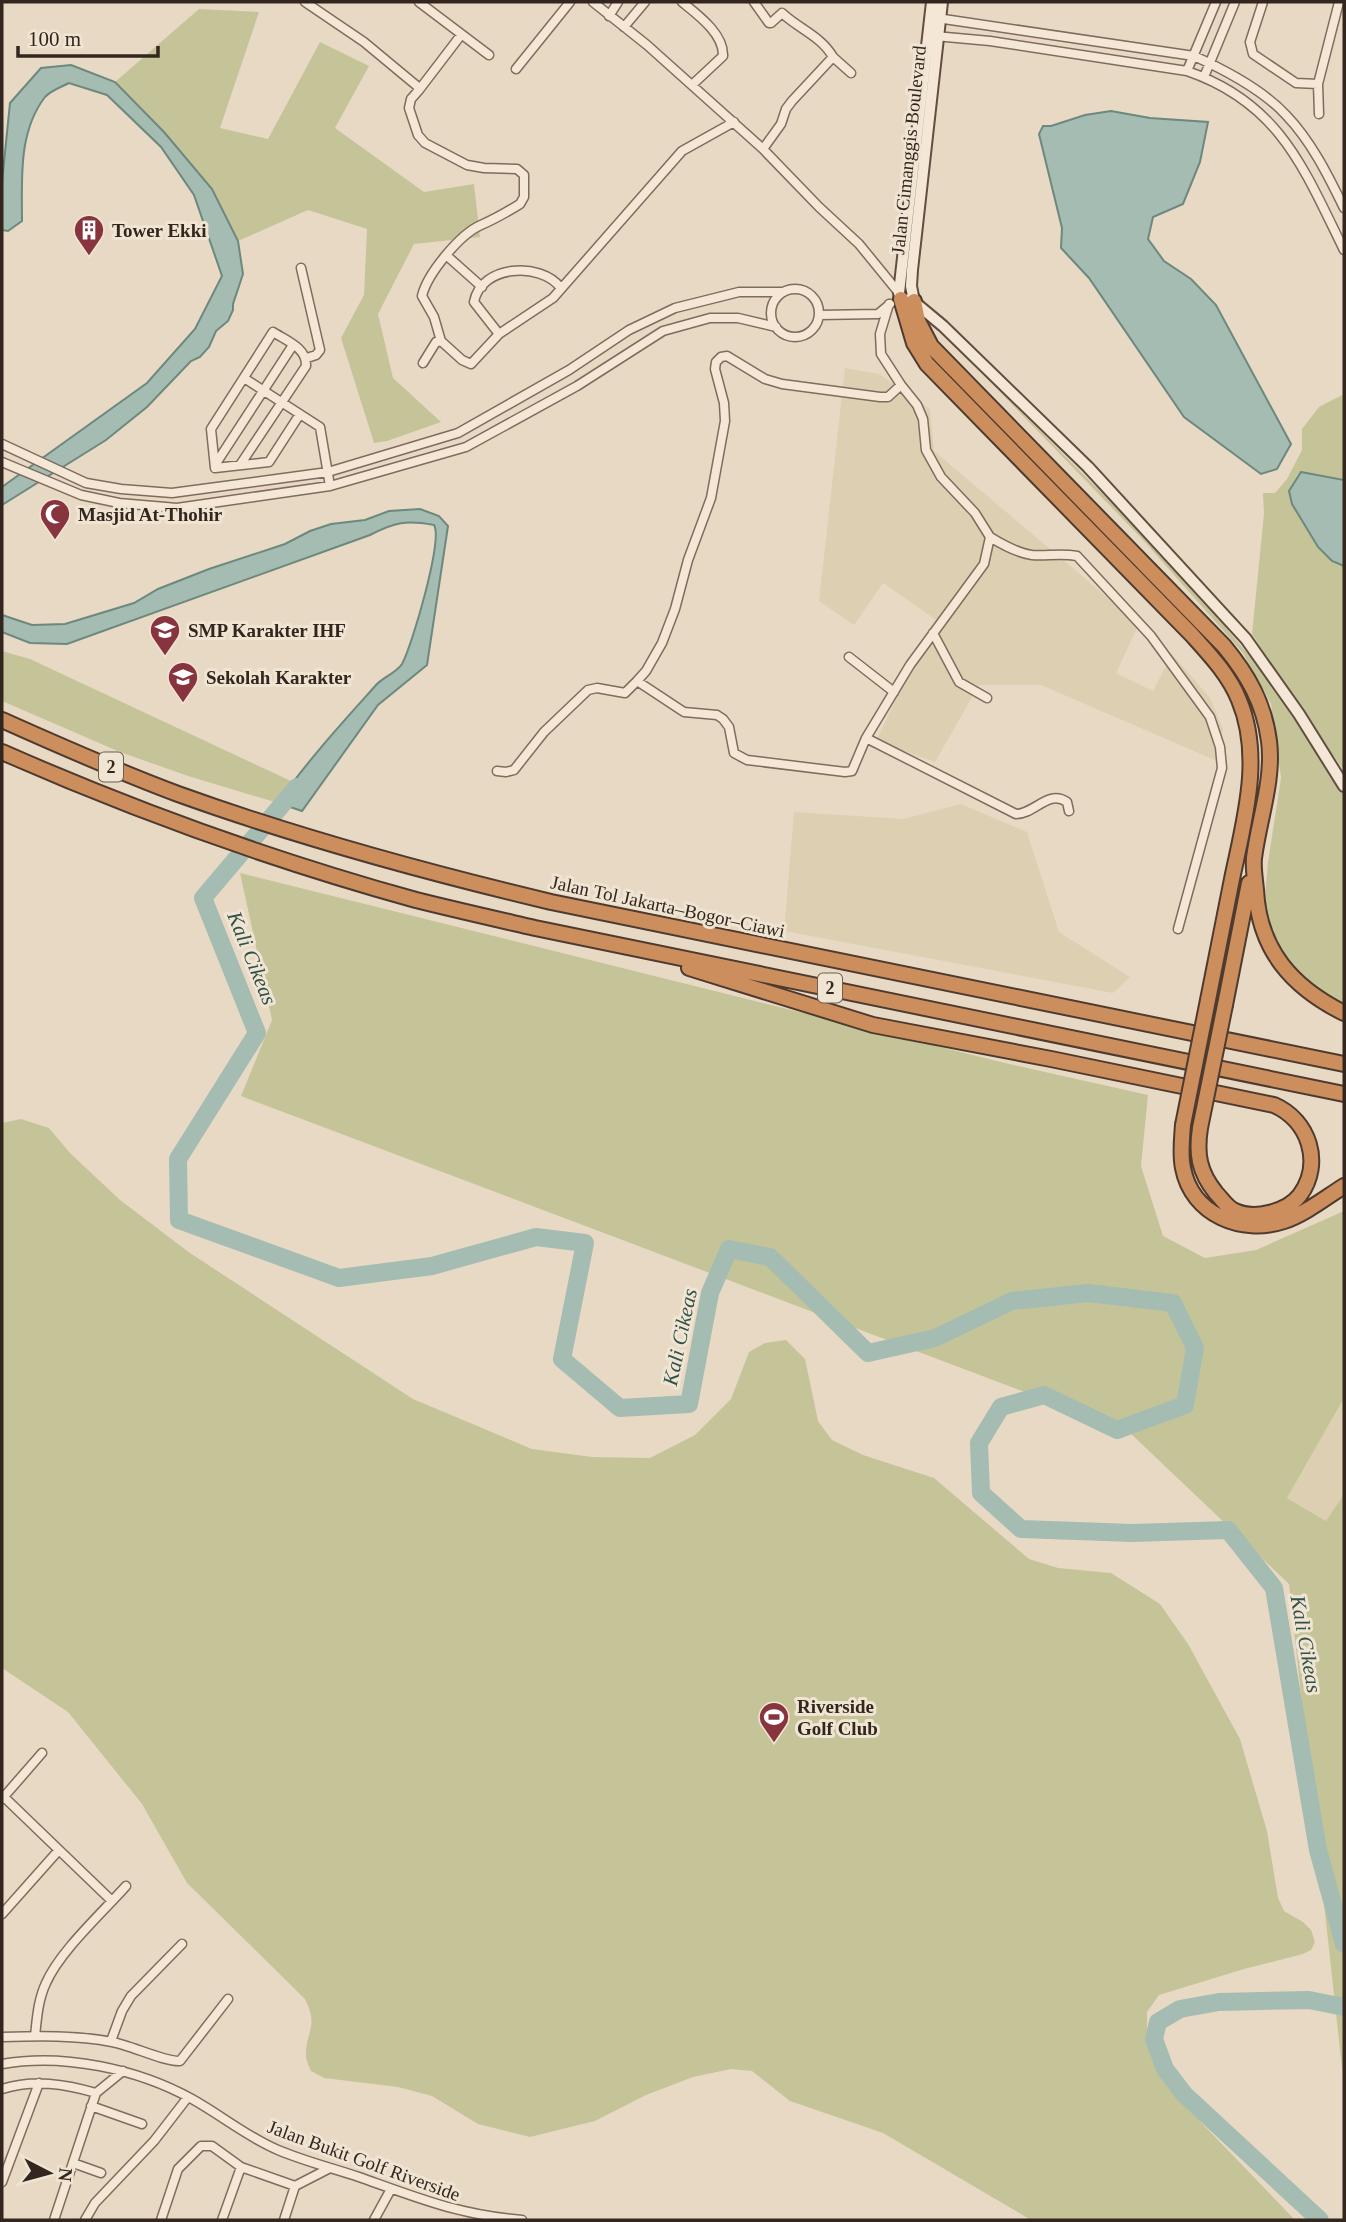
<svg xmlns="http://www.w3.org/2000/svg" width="1346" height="2222" font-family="Georgia,serif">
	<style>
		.farmland { fill: #ddd0b2 }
		.green { fill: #c5c499 }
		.water { fill: #a5bcb2; stroke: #6d887e; stroke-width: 2 }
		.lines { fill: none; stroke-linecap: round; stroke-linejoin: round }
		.river { stroke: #a5bcb2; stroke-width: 18 }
		.street-casing { stroke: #806b5d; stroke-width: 11 }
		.secondary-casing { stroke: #624d40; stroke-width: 14 }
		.highway-casing { stroke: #4e3b30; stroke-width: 18 }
		.street { stroke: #f4e7d6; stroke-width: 8 }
		.secondary { stroke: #f4e7d6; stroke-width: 10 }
		.highway { stroke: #cd8e5e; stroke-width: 14 }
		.highway-bridge-casing { stroke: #4e3b30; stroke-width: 18; stroke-linecap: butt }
		.highway-bridge { stroke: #cd8e5e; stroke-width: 14 }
		.labels { text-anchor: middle; stroke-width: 6; stroke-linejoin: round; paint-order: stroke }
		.shield { fill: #f0e4d2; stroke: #6b5f55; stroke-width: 2 }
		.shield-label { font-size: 18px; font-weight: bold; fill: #32261f }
		.street-label { font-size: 19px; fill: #32261f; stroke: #f0e4d2 }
		.poi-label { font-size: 19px; font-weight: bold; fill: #32261f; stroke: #f0e4d2; text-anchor: start }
		.water-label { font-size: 21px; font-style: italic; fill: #30504a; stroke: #f0e4d2 }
	</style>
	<rect width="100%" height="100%" fill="#e8d9c4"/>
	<path class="farmland" d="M845 368 879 374 930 409 934 451 1139 624 1116 673 1153 691 1172 654 1210 698 1223 729 1217 761 1041 685H979L935 762 876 741 907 676 942 624 883 583 854 625 819 601Z
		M961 804 1027 832 1059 932 1130 977 1113 993 784 931 794 812 903 819Z
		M1344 1398V1494L1326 1521 1287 1498Z"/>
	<path class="green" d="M199 9 259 12 220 128 268 139 320 42 369 66 335 128 424 192 474 184 480 237 414 244 378 314 393 378 441 422 387 441 374 443 341 338 364 295 367 229 308 210 238 241 212 189 164 132 115 82Z
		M951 337 1020 411 1148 539 1194 589 1275 687 1344 795V1007L1324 996 1283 961 1264 909 1268 862 1281 778 1271 704 1243 653 1144 541 949 339Z
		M1344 394V770L1284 688 1285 685 1252 634 1264 514 1263 493H1275L1287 479 1302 450V429L1319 407Z
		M2 651 30 659 293 782 278 803 188 776 120 752 2 701Z
		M240 873 1005 1063 1148 1095 1141 1166 1163 1236 1205 1258 1256 1250 1344 1211V1398L1287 1498 1326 1521 1344 1494V2086L1289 1584 1128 1431 241 1096 272 1020Z
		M21 1119 49 1128 70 1153 120 1200 190 1253 413 1399 532 1449 592 1457 650 1458 695 1435 731 1399 749 1352 765 1343 786 1340 805 1359 818 1421 832 1440 863 1455 934 1478 1029 1559 1058 1568 1111 1573 1160 1604 1188 1644 1240 1739 1267 1831 1278 1898 1284 1911 1303 1922 1311 1930 1315 1942 1311 1950 1303 1954 1244 1969 1159 1995 1147 2012V2030L1157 2067 1194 2115 1295 2220H1031L883 2133 790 2101 752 2071 731 2069 693 2077 646 2095 595 2121 530 2137 478 2124 432 2096 398 2087 324 2078 311 2071C309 2067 306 2060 306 2055 306 2030 319 2027 305 1999L187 1883 142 1804 68 1712 2 1668V1123Z"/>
	<path class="water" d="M71 65 115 82 164 132 212 189 238 241 243 274 233 304V310L228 321 216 331 209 347 200 357 191 361 147 407 106 440 2 505V487L147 383 195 329 222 276 194 195 161 147 107 95 69 83C61 87 50 91 45 97 18 132 22 180 22 221L8 231 2 230V182L10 103 41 68Z
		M1111 111 1150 118 1208 122 1200 162 1183 204 1153 217 1148 239 1164 261 1191 279 1216 305 1291 444 1277 469 1261 474 1184 417 1089 278 1061 248 1062 228 1039 134 1043 126H1051L1085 115Z
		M1301 472 1344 480V566L1332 561 1318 547 1292 504 1289 491Z
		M420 509 439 516 448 526 427 665 378 705 302 811 278 803C307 761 343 722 377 684 384 677 397 672 402 664 412 646 443 540 434 525 406 520 395 522 370 535L67 644 30 643 2 632V615L32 625 65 624 134 603 158 589 209 569 285 544 310 531 331 524 365 520 389 511Z"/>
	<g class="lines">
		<path class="river" d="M297 787 203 898 257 1033 178 1159 179 1220 339 1278 432 1266 536 1237 585 1243 562 1359 620 1408 689 1404 710 1293 729 1249 770 1257 868 1353 935 1338 1012 1301 1088 1293 1173 1303 1195 1348 1185 1405 1117 1430 1044 1395 1001 1407 979 1443 981 1493 1021 1529 1132 1533 1228 1530 1274 1588 1318 1850 1344 1944
			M1320 2220 1184 2094 1165 2069 1154 2039 1158 2022 1180 2009 1219 2002 1309 2000 1344 2007"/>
		<g class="street-casing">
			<path id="street" d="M305 2 364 42 417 86 419 90 411 99 409 108 418 135 425 143 467 165 484 168 517 169 524 175V197L520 204C507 212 495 219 481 225 460 234 427 274 422 296L434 317 441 341
				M419 2 489 55
				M593 2 647 45 763 149 819 207 859 244 899 293
				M682 2C698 15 724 34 723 56L692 85
				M754 2 769 23H771L782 13C799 29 821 36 833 57L792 101 786 109 781 124 763 149
				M1263 2 1250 42 1253 54 1296 83 1318 84
				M609 16 618 2
				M937 18 1194 56C1225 70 1263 90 1286 115 1311 141 1328 175 1344 208
				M624 27 645 2
				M935 36 990 41 1187 71C1280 103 1304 169 1344 250
				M833 57 851 73
				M516 69 570 2
				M1187 71 1216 2
				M1204 77 1235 2
				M419 90 461 35
				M1319 114 1318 84 1339 2
				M446 255 482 287
				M301 268 320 350 316 355 307 358
				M771 313a24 24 0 1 1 48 0a24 24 0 1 1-48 0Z
				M819 315 878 314 890 304
				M499 334 474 302C481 265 540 261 561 288
				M423 363 436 342 441 341 462 360 471 364 499 334 553 298 682 151 734 122
				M244 378 320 427 330 486
				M2 444 86 483 121 489 172 493 328 472 458 433 569 370 629 330 675 308 739 292H783
				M2 462 81 495 119 503 177 508 330 486 466 447 577 386 663 331 710 318H738L776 327
				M215 465 293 345
				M240 465 306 366C307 348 287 341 273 332L211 429 215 468 269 462 300 414
				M990 537C1003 545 1017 553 1032 555 1047 556 1062 553 1077 556L1151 636 1210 717 1220 747 1222 768 1178 929
				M933 633 959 682 987 698
				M849 657 894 692
				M637 681 646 671 662 643 675 609 688 560 711 498 725 421 724 403 715 369 716 362 721 357 727 356 765 379 782 384 880 397H888L901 385
				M866 738 1016 814C1035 814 1048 789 1067 802L1069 811
				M497 771 506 772 514 770 544 732 588 690 597 688 625 693 637 681 684 712 717 715 723 719 729 727 734 753 747 760 845 772 852 771 866 738 910 665 984 564 990 537 975 513 941 477 926 450 923 419 917 405 901 385 881 354 880 334 889 304
				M4 1797 112 1901
				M2 1799 42 1753
				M2 1914 58 1851
				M35 2036C37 2018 38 2000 46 1983 60 1951 102 1913 126 1886
				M2 2037C38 2036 76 2035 112 2042 130 2045 165 2062 180 2061L228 1999
				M111 2041 122 2011 131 1996 182 1944
				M2 2064C63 2053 138 2069 192 2099 221 2115 247 2137 278 2150 304 2161 332 2168 359 2177 418 2198 459 2215 522 2220
				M2 2089C34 2079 65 2084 96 2093L123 2071
				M91 2106 142 2124
				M73 2163 101 2173
				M2 2182 39 2083
				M54 2220 96 2093
				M85 2220 95 2203 154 2141 188 2097
				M161 2220 178 2169 201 2146H212L241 2167 295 2186 330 2168
				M222 2220 241 2167
				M284 2220 295 2186
				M374 2220 391 2189"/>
		</g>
		<g class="secondary-casing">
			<path id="secondary" d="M908 300 901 299 899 293 932 2
				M913 301 943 326 1088 467 1246 639 1299 714 1344 786
				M914 301 911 286 912 270 942 2"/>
		</g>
		<g class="highway-casing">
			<path id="highway" d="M901 299 914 343 927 364 1192 635C1210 655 1229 675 1239 700 1263 757 1244 821 1232 879 1224 919 1216 959 1208 1000
				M914 301 918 321 931 346 1224 646C1248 675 1264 703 1269 741 1274 780 1259 819 1254 858 1253 868 1255 879 1256 890 1259 950 1292 987 1344 1013
				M2 720C60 746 119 772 178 794 300 838 425 872 551 902L1344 1064
				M2 752C136 811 275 861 416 900 456 910 496 919 535 928L1344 1094
				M689 968 873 1025 1051 1059 1274 1105C1309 1120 1323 1163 1300 1195 1287 1212 1254 1220 1235 1211 1227 1208 1222 1199 1216 1193 1199 1172 1196 1154 1200 1128
				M1225 1005 1249 883
				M1183 1125C1182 1139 1180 1154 1183 1168 1192 1215 1242 1235 1284 1221 1305 1214 1325 1198 1344 1186"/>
		</g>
		<use href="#street" class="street"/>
		<use href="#secondary" class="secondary"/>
		<use href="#highway" class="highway"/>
		<g class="highway-bridge-casing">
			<path id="highway-bridge" d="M1183 1125 1208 1000
				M1200 1128 1225 1005"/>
		</g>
		<use href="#highway-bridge" class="highway-bridge"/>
	</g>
	<defs>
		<g id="building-pin" transform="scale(1.575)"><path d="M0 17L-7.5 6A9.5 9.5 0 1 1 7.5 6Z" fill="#88343f" stroke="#f0e4d2"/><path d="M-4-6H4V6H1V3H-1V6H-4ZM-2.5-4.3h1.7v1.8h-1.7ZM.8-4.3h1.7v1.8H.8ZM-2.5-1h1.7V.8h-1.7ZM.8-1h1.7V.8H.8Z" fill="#fff"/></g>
		<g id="mosque-pin" transform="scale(1.575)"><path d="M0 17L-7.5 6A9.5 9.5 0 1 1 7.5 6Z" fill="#88343f" stroke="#f0e4d2"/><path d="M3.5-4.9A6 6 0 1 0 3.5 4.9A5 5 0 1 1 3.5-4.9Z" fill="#fff"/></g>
		<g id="school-pin" transform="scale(1.575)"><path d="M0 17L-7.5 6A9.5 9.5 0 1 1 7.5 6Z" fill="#88343f" stroke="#f0e4d2"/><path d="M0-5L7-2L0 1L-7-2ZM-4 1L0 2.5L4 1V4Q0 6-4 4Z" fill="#fff"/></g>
		<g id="stadium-pin" transform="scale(1.575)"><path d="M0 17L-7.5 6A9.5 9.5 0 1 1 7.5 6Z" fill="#88343f" stroke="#f0e4d2"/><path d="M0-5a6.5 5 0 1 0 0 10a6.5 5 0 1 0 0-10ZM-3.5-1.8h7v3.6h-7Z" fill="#fff"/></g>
	</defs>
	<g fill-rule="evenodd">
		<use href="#building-pin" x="89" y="230"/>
		<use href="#mosque-pin" x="55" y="514"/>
		<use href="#school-pin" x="165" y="630"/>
		<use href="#school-pin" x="183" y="677"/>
		<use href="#stadium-pin" x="774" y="1717"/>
	</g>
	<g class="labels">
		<g class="shield">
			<rect x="99" y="752.5" width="24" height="29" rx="5"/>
			<rect x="818" y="973.5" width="24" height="29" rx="5"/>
		</g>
		<g class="shield-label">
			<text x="111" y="773">2</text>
			<text x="830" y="994">2</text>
		</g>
		<g class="street-label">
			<text transform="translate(908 150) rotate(-84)" y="7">Jalan Cimanggis Boulevard</text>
			<text transform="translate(668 906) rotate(12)" y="7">Jalan Tol Jakarta–Bogor–Ciawi</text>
			<text transform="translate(364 2160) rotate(20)" y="7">Jalan Bukit Golf Riverside</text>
		</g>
		<g class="poi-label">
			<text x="112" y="237">Tower Ekki</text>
			<text x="78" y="521">Masjid At-Thohir</text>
			<text x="188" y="637">SMP Karakter IHF</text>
			<text x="206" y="684">Sekolah Karakter</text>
			<text x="797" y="1713">Riverside<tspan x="797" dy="22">Golf Club</tspan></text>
		</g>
		<g class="water-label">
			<text transform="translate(252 958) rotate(68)" y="7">Kali Cikeas</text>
			<text transform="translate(680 1337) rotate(-78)" y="7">Kali Cikeas</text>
			<text transform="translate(1306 1644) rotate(80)" y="7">Kali Cikeas</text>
		</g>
	</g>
	<rect width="1346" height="2222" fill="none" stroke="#32261f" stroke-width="7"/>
	<g transform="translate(49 2173) rotate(96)" stroke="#f0e4d2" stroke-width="5" paint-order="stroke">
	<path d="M0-5L12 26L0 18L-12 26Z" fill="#32261f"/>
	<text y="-10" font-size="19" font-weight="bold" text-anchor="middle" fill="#32261f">N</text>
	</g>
	<path d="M18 46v10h140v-10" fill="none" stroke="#32261f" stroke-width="3.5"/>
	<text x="28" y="46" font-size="21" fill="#32261f" stroke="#f0e4d2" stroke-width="5" paint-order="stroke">100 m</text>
</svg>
